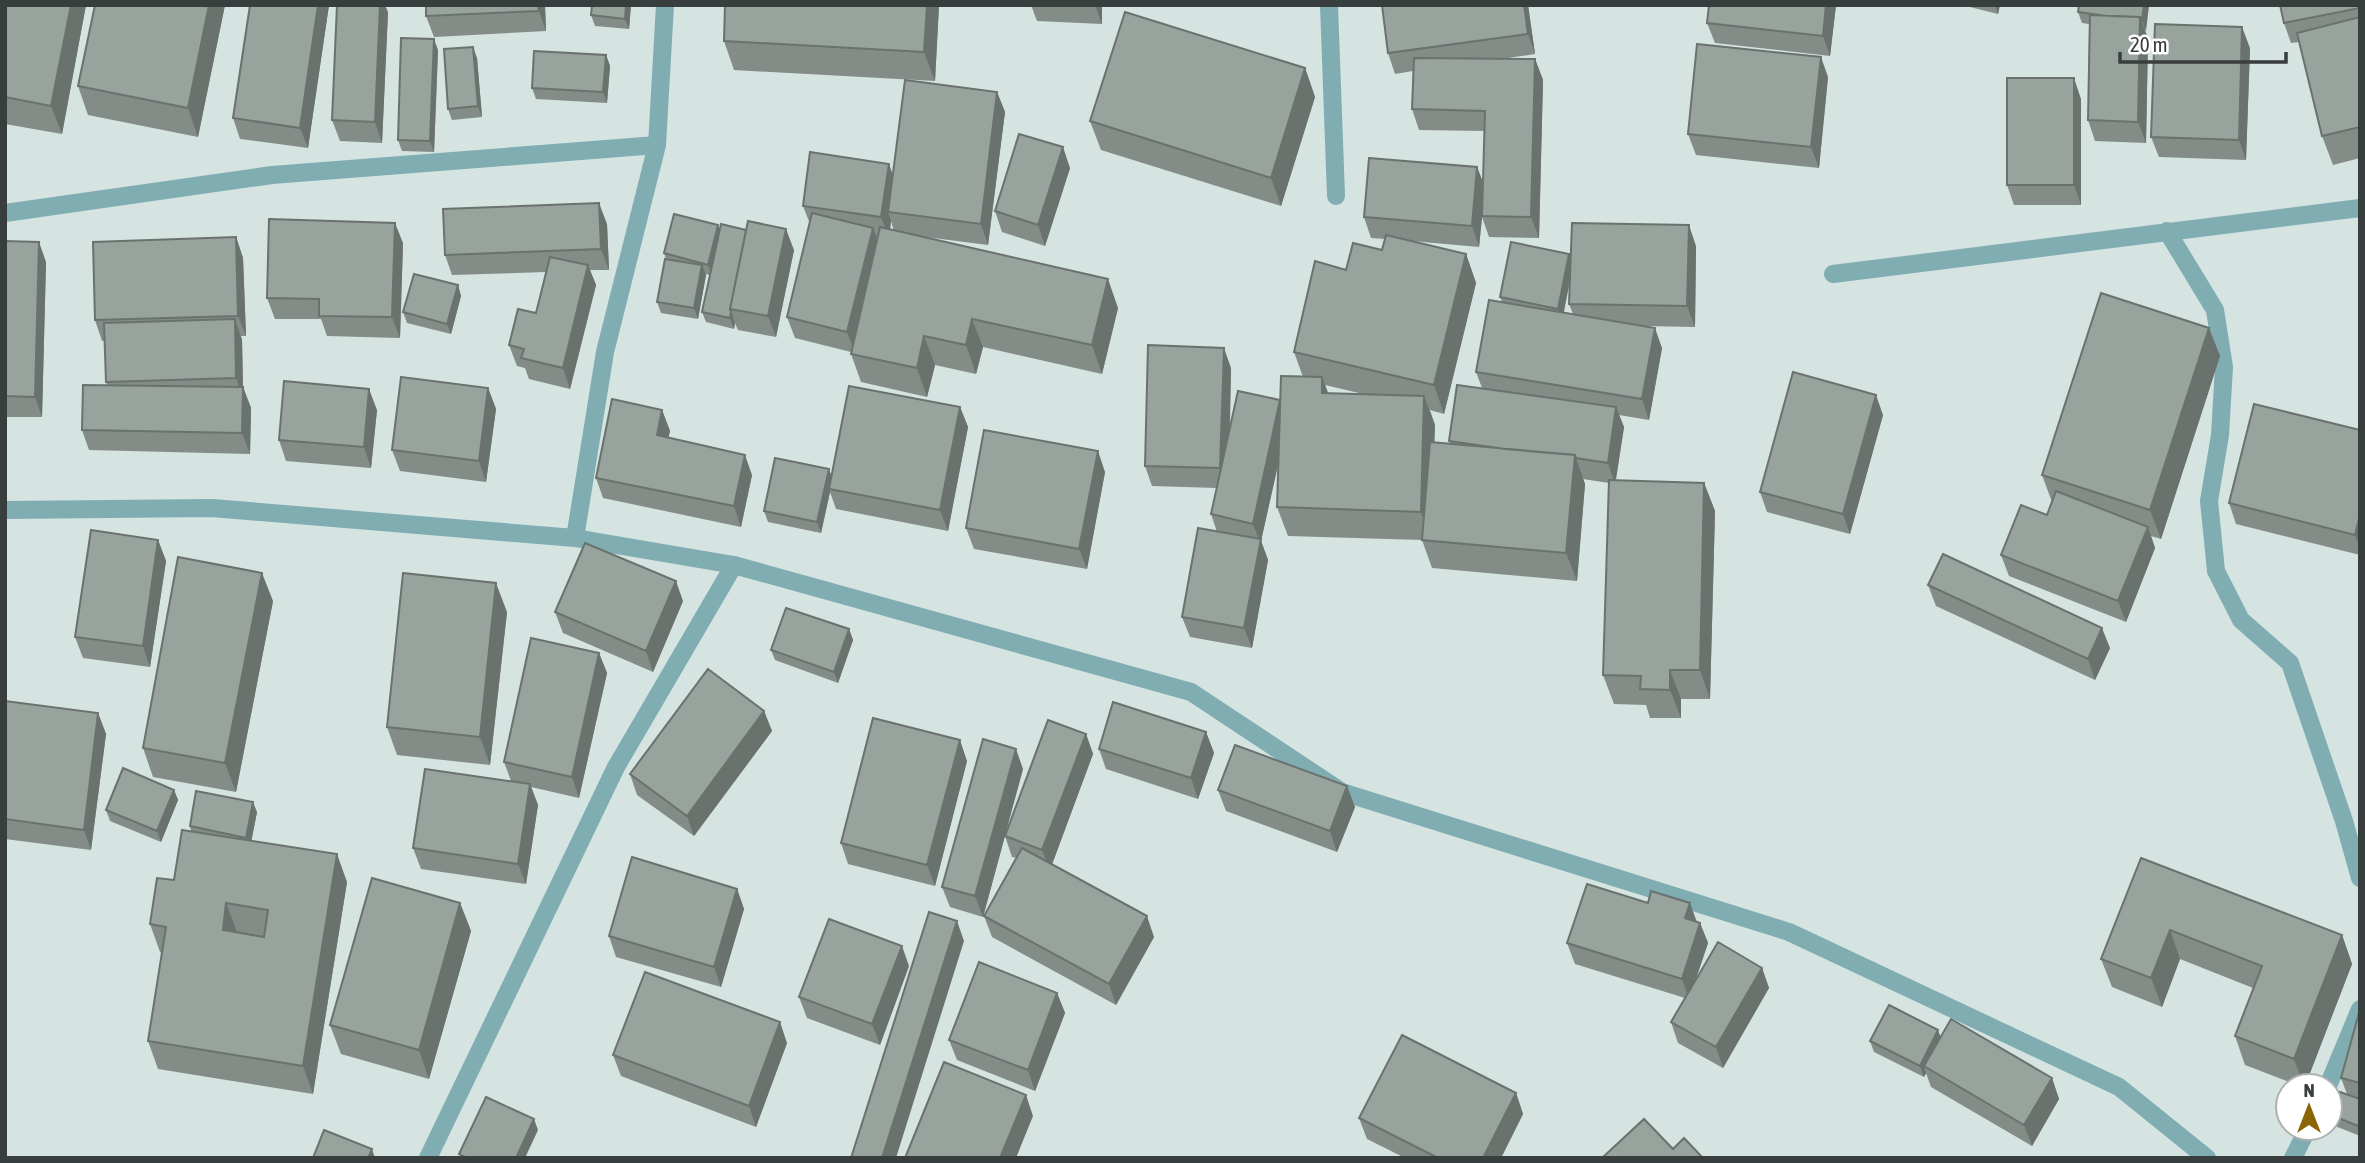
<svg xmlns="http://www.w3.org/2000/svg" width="2365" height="1163" font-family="'Asap Condensed',sans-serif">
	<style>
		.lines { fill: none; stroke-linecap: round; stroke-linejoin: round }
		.street { stroke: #7fadb2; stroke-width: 18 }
		.wall { fill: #838c87; fill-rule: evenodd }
		.shaded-wall { fill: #6a726e }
		.building { fill: #98a39d; stroke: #6a726e; stroke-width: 2; fill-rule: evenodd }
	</style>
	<rect width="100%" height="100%" fill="#d5e3e1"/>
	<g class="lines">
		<path class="street" d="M1329 5 1336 196
			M5 213 272 175 657 145
			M2167 231 2215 310 2224 367 2220 435 2209 501 2216 571 2241 620 2290 663 2344 821 2360 878
			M1833 274 2360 208
			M5 510 212 508 575 538 734 565 1191 692 1342 792 1789 932 2119 1087 2207 1158
			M575 538 605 352 657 145 665 5
			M2328 1086 2360 1009
			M428 1158 616 767 734 565
			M2293 1158 2308 1128"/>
	</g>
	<path class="wall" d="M5 5H86L62 134 5 124Z
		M225 5 198 137 88 115 78 86Z
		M329 5 308 148 240 139 233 118Z
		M545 5 546 31 434 37 426 16Z
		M631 5 629 29 595 26 591 15Z
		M939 5 935 81 734 70 724 41Z
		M1031 5H1102V24L1037 21Z
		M1382 5H1528L1535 54 1502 59H1535L1543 80 1539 238 1489 237 1482 217 1479 247 1412 241 1466 254 1476 283 1444 414 1430 410 1435 425 1434 442 1450 444 1449 441 1482 388 1476 372 1502 302 1500 297 1569 254 1571 259 1696 246 1695 327 1644 326 1662 348 1649 420 1619 415 1624 427 1616 480 1704 483 1715 511 1710 699H1681V718H1650L1646 705 1614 704 1603 675 1609 483 1583 479 1585 484 1577 581 1432 568 1422 540 1288 536 1277 507 1278 463 1261 541 1268 560 1252 648 1190 637 1182 617 1217 532 1211 514 1217 488 1152 486 1145 466 1231 368 1230 429 1280 400 1303 377 1294 352 1346 270 1382 250 1385 239 1371 238 1364 217 1477 167 1483 182 1484 131 1419 130 1412 109 1413 71 1395 74 1388 53ZM1570 280 1569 304 1573 314 1564 312ZM1325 385 1363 394 1328 393Z
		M1836 5 1830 56 1715 43 1707 23Z
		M1962 5H2000L1998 14Z
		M2149 5 2145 31 2148 38 2146 143 2095 141 2088 120 2089 24 2082 23 2078 12Z
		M2360 5V158L2333 165 2322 136 2299 42 2291 43 2284 23Z
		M388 12 382 143 340 141 332 120Z
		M2250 48 2246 160 2159 157 2151 137Z
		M438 50 434 152 402 151 398 140Z
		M606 55 610 66 607 103 536 99 532 88Z
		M477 58 482 117 452 120 448 109Z
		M1305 68 1315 97 1281 206 1101 150 1090 121Z
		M1828 77 1819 168 1696 155 1688 134Z
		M997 92 1005 112 988 245 918 236 1118 308 1102 374 983 347 976 374 935 365 927 397 861 382 851 354V352L795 338 787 317 810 224 803 206 893 175ZM891 221 894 231 890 230Z
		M2081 99V205H2014L2007 185Z
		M1070 168 1045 246 1002 232 995 211Z
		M607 224 609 270H590L596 285 570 389 529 379 525 368 517 366 509 345 536 313 546 272 452 275 445 255Z
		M720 229 794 250 776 337 738 330 735 323 734 329 706 322 702 312 710 275 705 274 706 275 698 319 661 313 657 302 666 259 664 253Z
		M236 237 243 258 246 336H241L242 340 243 387 251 408 250 454 89 450 82 430 107 385 106 382 105 341H102L95 320Z
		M5 241 46 262 42 417H5Z
		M403 243 400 338 327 336 321 319H275L267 298Z
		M458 285 461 296 451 334 407 323 403 312Z
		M2209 328 2220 356 2161 539 2151 536 2155 548 2126 622 2009 576 2001 555 2047 515 2052 502 2042 475Z
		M488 388 496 409 486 482 400 471 392 450Z
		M960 407 968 427 948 531 836 509 830 492 821 533 768 522 764 511Z
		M377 410 371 468 286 461 279 440Z
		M662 410 670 431 668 438 752 475 741 527 603 498 596 478Z
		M1883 415 1850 534 1767 512 1760 492Z
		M2360 430V555L2236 524 2229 503Z
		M1105 472 1087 569 974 549 966 528Z
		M158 540 166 561 150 667 83 658 75 637Z
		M1928 585 2110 648 2095 680 1936 606Z
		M273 601 236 792 153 777 143 748Z
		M683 601 653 672 563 633 555 612Z
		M507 612 490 765 397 755 387 727Z
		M849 629 853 640 838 683 775 660 771 650Z
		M599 653 607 673 579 798 531 787 538 805 526 884 421 869 413 848 511 781 504 762Z
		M5 701 98 713 106 734 91 850 5 839Z
		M764 711 772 731 694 836 637 795 630 774Z
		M1206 732 1214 753 1198 799 1106 769 1099 749Z
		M1086 734 1093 754 1052 864 1154 937 1116 1005 992 937 984 916 1017 858 1012 857 1005 836 983 917 950 907 942 887 1023 769 1005 834Z
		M967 761 935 886 848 864 841 843Z
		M174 790 178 800 161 842 110 821 106 810Z
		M1218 790 1355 807 1337 852 1226 811Z
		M257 812 251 841 347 882 313 1094 158 1069 148 1041 162 953 160 952 150 924 174 880 191 831 190 826Z
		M2141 858 2342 935 2352 964 2305 1086H2300L2245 1065 2235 1036 2253 988 2180 959 2162 1007 2112 987 2101 959Z
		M737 889 744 909 721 987 616 957 609 936Z
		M460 903 471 931 429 1079 341 1054 330 1025Z
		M1648 903H1690L1697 922 1700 923 1708 943 1696 979 1762 968 1769 988 1723 1068 1678 1043 1671 1022 1685 998 1575 964 1567 943Z
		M909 966 880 1045 807 1018 799 997Z
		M1057 993 1065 1013 1035 1091 957 1060 949 1040Z
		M2360 1009V1136L2335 1126 2331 1115 2347 1094 2341 1078Z
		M1941 1037 2052 1078 2059 1099 2032 1146 1931 1087 1926 1073 1924 1077 1874 1052 1870 1041Z
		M787 1043 756 1127 621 1076 613 1055Z
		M1516 1093 1523 1114 1501 1158H1405L1367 1139 1359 1118Z"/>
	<path class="shaded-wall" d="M71 5H86L62 134 51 106Z
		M209 5H225L198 137 188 108Z
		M318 5H329L308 148 300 128Z
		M380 5H385L388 12 382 143 375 122Z
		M538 5H545L546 31 539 11Z
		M626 5H631L629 29 625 19Z
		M927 5H939L935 81 924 52Z
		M1095 5H1102V24Z
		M1524 5H1528L1535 54 1528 34Z
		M1826 5H1836L1830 56 1823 36Z
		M1995 5H2000L1998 14Z
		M2144 5H2149L2146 31 2142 20Z
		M2140 17 2148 38 2146 143 2138 122Z
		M2242 27 2250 48 2246 160 2239 140Z
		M434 39 438 50 434 152 430 141Z
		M473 47 477 58 482 117 478 106Z
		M606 55 610 66 607 103 603 92Z
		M1821 57 1828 77 1819 168 1811 147Z
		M1535 59 1543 80 1539 238 1531 217Z
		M1305 68 1315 97 1281 206 1271 178Z
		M2074 78 2081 99V205L2074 185Z
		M997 92 1005 112 988 245 981 224Z
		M1063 147 1070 168 1045 246 1038 225Z
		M889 164 896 184 888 212 891 221 889 238 881 217Z
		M1477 167 1485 188 1479 247 1472 226Z
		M599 203 607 224 609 270 601 249Z
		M395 223 403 243 400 338 392 317Z
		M718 225 722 236 712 275 708 265Z
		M1689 225 1696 246 1695 327 1687 306Z
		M873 228 881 249 855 353 847 332Z
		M786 229 794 250 776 337 768 316Z
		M236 237 243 258 246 336 238 316Z
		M39 242 46 262 42 417 35 397Z
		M1466 254 1476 283 1444 414 1434 385Z
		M1569 254 1573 265 1562 320 1558 309Z
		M588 265 596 285 570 389 563 368Z
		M702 265 706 275 698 319 694 308Z
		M1108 279 1118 308 1102 374 1092 345Z
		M458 285 461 296 451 334 447 324Z
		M731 312 735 323 734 329 730 318Z
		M235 319 242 340 243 389V387L251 408 250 454 242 433 243 398 236 378Z
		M972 319 983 347 976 374 966 345Z
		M1655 328 1662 348 1649 420 1642 399Z
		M2209 328 2220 356 2161 539 2150 510Z
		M924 336 935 365 927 397 917 368Z
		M1224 348 1231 368 1228 488 1220 468Z
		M1322 377 1333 406 1322 393Z
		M488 388 496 409 486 482 479 461Z
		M369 389 377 410 371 468 364 447Z
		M1876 395 1883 415 1850 534 1843 514Z
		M1424 396 1435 425 1431 541 1421 512Z
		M1280 400 1288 421 1261 541 1268 560 1252 648 1244 628 1260 542 1253 524Z
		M960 407 968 427 948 531 940 510Z
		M1616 407 1624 427 1615 484 1608 463Z
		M662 410 670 431 664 456 657 435Z
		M1098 451 1105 472 1087 569 1079 549Z
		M745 455 752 475 741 527 734 506Z
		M1575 455 1585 484 1577 581 1566 553Z
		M829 469 833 480 829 489 830 492 821 533 817 522Z
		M1704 483 1715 511 1710 699 1700 670Z
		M2360 515V548L2355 535Z
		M2148 527 2155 548 2126 622 2118 601Z
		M158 540 166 561 150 667 143 646Z
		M262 573 273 601 236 792 225 763Z
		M676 581 683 601 653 672 646 651Z
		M496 583 507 612 490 765 480 737Z
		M2102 628 2110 648 2095 680 2088 659Z
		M849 629 853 640 838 683 834 672Z
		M599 653 607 673 579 798 572 777Z
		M1670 670 1681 699V718L1670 690Z
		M764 711 772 731 694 836 687 816Z
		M98 713 106 734 91 850 84 830Z
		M1206 732 1214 753 1198 799 1191 778Z
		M1086 734 1093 754 1050 870 1042 850Z
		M960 740 967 761 935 886 927 865Z
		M1016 749 1023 769 983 917 975 896Z
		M530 784 538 805 526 884 518 864Z
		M1347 786 1355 807 1337 852 1330 831Z
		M174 790 178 800 161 842 157 831Z
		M253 802 257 812 250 848 246 838Z
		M337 854 347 882 313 1094 303 1066Z
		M737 889 744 909 721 987 714 967Z
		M226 903 237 932 223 930Z
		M460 903 471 931 429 1079 419 1050Z
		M1690 903 1697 924 1685 918Z
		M1147 916 1154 937 1116 1005 1109 984Z
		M957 921 964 941 896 1158H882Z
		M1700 923 1708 943 1689 999 1682 979Z
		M2170 930 2180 959 2162 1007 2151 978Z
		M2342 935 2352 964 2305 1086H2304L2294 1059Z
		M902 946 909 966 880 1045 872 1024Z
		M1762 968 1769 988 1723 1068 1716 1047Z
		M1057 993 1065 1013 1035 1091 1028 1070Z
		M780 1022 787 1043 756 1127 749 1106Z
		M1938 1030 1942 1041 1924 1066 1926 1073 1924 1077 1920 1066Z
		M2052 1078 2059 1099 2032 1146 2024 1125Z
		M1516 1093 1523 1114 1501 1158H1483Z
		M1026 1095 1033 1116 1016 1158H1000Z
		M534 1119 538 1130 525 1158H516Z
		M372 1149 375 1158H368Z"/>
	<path class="building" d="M5 5H71L51 106 5 97Z
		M95 5H209L188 108 78 86Z
		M250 5H318L300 128 233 118Z
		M337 5H380L375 122 332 120Z
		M426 5H538L539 11 426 16Z
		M592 5H626L625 19 591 15Z
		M725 5H927L924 52 724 41Z
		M1382 5H1524L1528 34 1388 53Z
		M1709 5H1826L1823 36 1707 23Z
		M2079 5H2144L2142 20 2140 17 2107 16 2078 12Z
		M2280 5H2360V8L2284 23Z
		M1125 12 1305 68 1271 178 1090 121Z
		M2090 15 2140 17 2138 122 2088 120Z
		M2360 17V127L2322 136 2297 33Z
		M2155 24 2242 27 2239 140 2151 137Z
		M401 38 434 39 430 141 398 140Z
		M1697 44 1821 57 1811 147 1688 134Z
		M473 47 478 106 448 109 444 49Z
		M534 51 606 55 603 92 532 88Z
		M1414 58 1535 59 1531 217 1482 216 1485 111 1412 109Z
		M2007 78H2074V185H2007Z
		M905 80 997 92 981 224 888 212Z
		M1019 134 1063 147 1038 225 995 211Z
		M810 152 889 164 881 217 803 206Z
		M1369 158 1477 167 1472 226 1364 217Z
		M599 203 601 249 445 255 443 209Z
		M812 213 873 228 847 332 787 317Z
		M674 214 718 225 708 265 664 253Z
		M269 219 395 223 392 317 319 316V299L267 298Z
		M748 221 786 229 768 316 730 309Z
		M1572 223 1689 225 1687 306 1569 304Z
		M721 224 746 230 730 309 731 312 730 318 702 312Z
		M880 227 1108 279 1092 345 972 319 966 345 924 336 917 368 851 354Z
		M1386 235 1466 254 1434 385 1294 352 1315 261 1346 270 1353 243 1382 250Z
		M236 237 238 316 95 320 93 242Z
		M5 241 39 242 35 397 5 396Z
		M1511 242 1569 254 1558 309 1500 297Z
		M550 257 588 265 563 368 521 358 524 349 509 345 518 309 536 313Z
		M665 259 702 265 694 308 657 302Z
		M414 274 458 285 447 324 403 312Z
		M2101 293 2209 328 2150 510 2042 475Z
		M1489 300 1655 328 1642 399 1476 372Z
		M235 319 236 378 106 382 104 323Z
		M1148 345 1224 348 1220 468 1145 466Z
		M1793 372 1876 395 1843 514 1760 492Z
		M1281 376 1322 377V393L1424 396 1421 512 1277 507Z
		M401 377 488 388 479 461 392 450Z
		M284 381 369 389 364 447 279 440Z
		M83 385 243 387 242 433 82 430Z
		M1457 385 1616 407 1608 463 1576 458 1575 455 1505 449 1449 441Z
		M849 386 960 407 940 510 829 489Z
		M1238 391 1280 400 1253 524 1211 514Z
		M612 399 662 410 657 435 745 455 734 506 596 478Z
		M2254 404 2360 430V515L2355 535 2229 503Z
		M984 430 1098 451 1079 549 966 528Z
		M1430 442 1575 455 1566 553 1422 540Z
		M775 458 829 469 817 522 764 511Z
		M1609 480 1704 483 1700 670H1670V690L1640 689 1641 676 1603 675Z
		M2056 491 2148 527 2118 601 2001 555 2021 505 2047 515Z
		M1198 528 1261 539 1244 628 1182 617Z
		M91 530 158 540 143 646 75 637Z
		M585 543 676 581 646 651 555 612Z
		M1943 554 2102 628 2088 659 1928 585Z
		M178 557 262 573 225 763 143 748Z
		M403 573 496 583 480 737 387 727Z
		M786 608 849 629 834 672 771 650Z
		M531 638 599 653 572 777 504 762Z
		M708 669 764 711 687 816 630 774Z
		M5 701 98 713 84 830 5 819Z
		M1113 702 1206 732 1191 778 1099 749Z
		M873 718 960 740 927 865 841 843Z
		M1048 720 1086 734 1042 850 1005 836Z
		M983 739 1016 749 975 896 942 887Z
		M1235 745 1347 786 1330 831 1218 790Z
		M123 768 174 790 157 831 106 810Z
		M425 769 530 784 518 864 413 848Z
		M196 791 253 802 246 838 190 826Z
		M182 830 337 854 303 1066 148 1041 166 927 150 924 157 878 174 880ZM226 903 268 910 264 937 223 930Z
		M1022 848 1147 916 1109 984 984 916Z
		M632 857 737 889 714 967 609 936Z
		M2141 858 2342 935 2294 1059 2235 1036 2262 966 2170 930 2151 978 2101 959Z
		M372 878 460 903 419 1050 330 1025Z
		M1587 884 1648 903 1651 891 1690 903 1685 918 1700 923 1682 979 1567 943Z
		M929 912 957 921 882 1158H851Z
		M829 919 902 946 872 1024 799 997Z
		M1718 942 1762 968 1716 1047 1671 1022Z
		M979 962 1057 993 1028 1070 949 1040Z
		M645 972 780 1022 749 1106 613 1055Z
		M1889 1005 1938 1030 1920 1066 1870 1041Z
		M2360 1009V1083L2341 1078Z
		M1951 1019 2052 1078 2024 1125 1924 1066Z
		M1402 1035 1516 1093 1483 1158H1438L1359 1118Z
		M944 1062 1026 1095 1000 1158H905Z
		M2340 1092 2360 1099V1122L2358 1126 2331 1115Z
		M486 1097 534 1119 516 1158H467L459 1154Z
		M1644 1119 1673 1149 1684 1138 1703 1158H1602Z
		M324 1130 372 1149 368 1158H313Z"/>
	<rect width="2365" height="1163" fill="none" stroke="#383d3d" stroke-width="14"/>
	<g transform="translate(2309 1107)"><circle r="33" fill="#ffffff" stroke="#afb1b1" stroke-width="2"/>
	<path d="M0-5L12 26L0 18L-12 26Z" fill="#8b6607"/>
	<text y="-10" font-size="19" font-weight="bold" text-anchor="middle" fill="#383d3d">N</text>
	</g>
	<path d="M2120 52v10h166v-10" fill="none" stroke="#383d3d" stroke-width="3.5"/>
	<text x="2130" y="52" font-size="21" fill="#383d3d" stroke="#ffffff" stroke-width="5" paint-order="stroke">20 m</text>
</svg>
